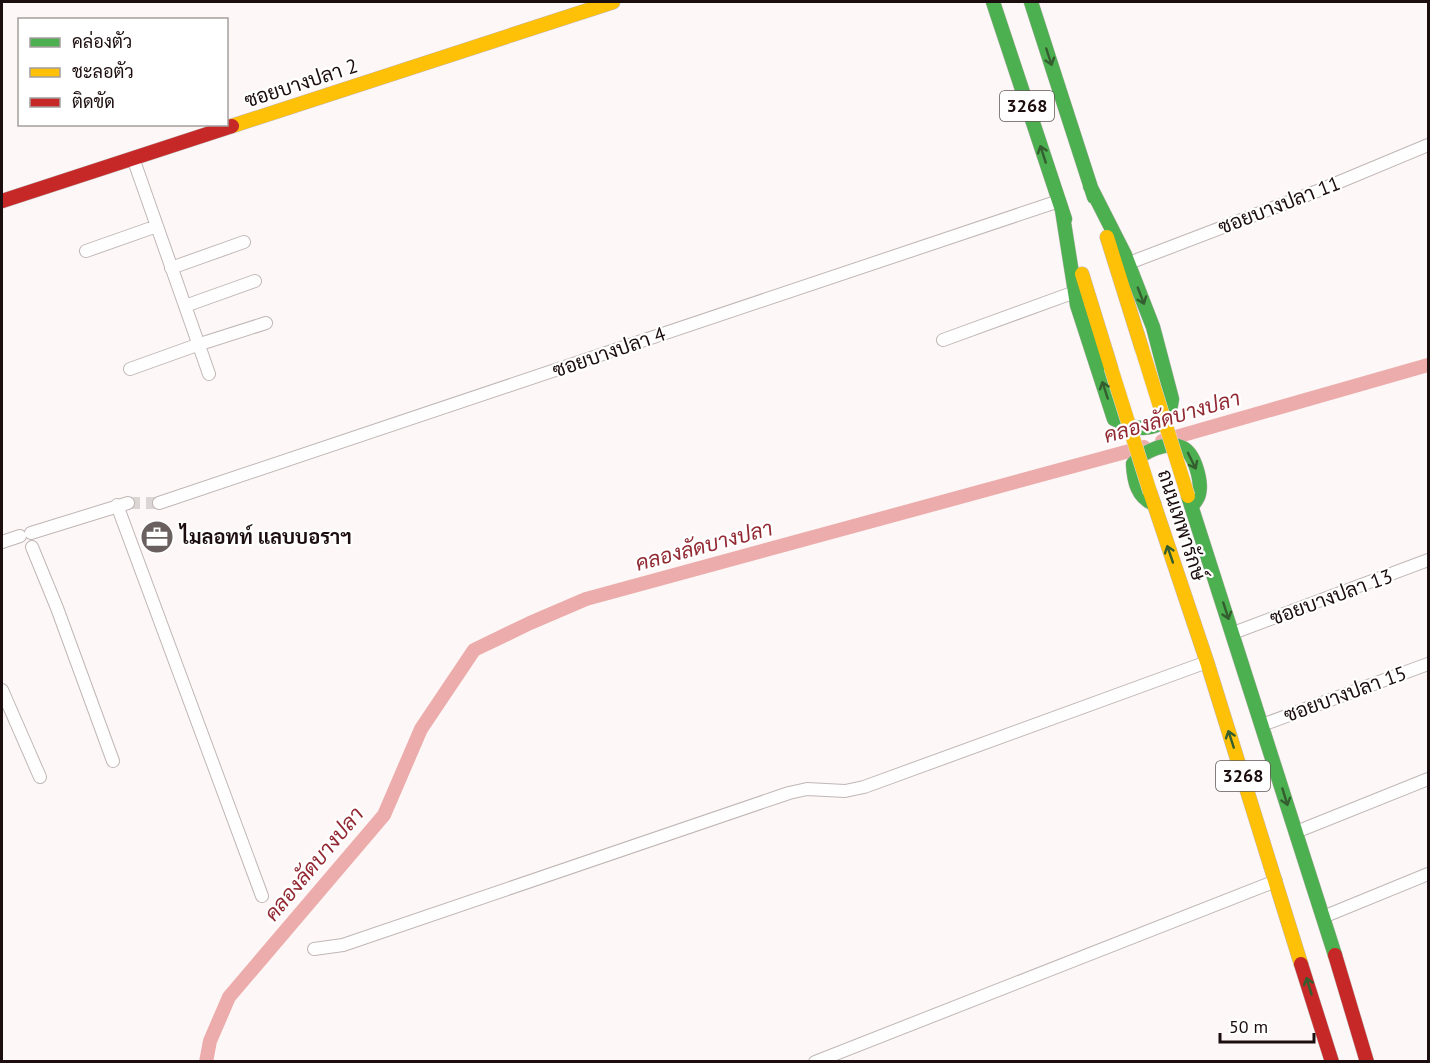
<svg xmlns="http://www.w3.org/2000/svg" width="1430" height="1063" font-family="'PT Sans',Sarabun,sans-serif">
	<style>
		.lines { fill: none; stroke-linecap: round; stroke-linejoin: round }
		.canal { stroke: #ecacab; stroke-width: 14 }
		.street-tunnel { stroke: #dbd5d4; stroke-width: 12; stroke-dasharray: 12 6; stroke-linecap: butt }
		.street-casing { stroke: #c0b6b6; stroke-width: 14 }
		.fast-casing { stroke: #c0b6b6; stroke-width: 15 }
		.slow-casing { stroke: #c0b6b6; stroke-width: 15 }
		.jam-casing { stroke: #c0b6b6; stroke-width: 15 }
		.street { stroke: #fffefe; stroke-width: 12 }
		.fast { stroke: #4caf50; stroke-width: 14 }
		.slow { stroke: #ffc107; stroke-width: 14 }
		.jam { stroke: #c62828; stroke-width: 14 }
		.slow-bridge-casing { stroke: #dad6d5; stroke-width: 15; stroke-linecap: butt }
		.slow-bridge { stroke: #ffc107; stroke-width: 14 }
		.oneway { stroke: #345e2f }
		.labels { text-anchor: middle; stroke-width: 4.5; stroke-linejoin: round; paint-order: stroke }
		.shield { fill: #fff; stroke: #605656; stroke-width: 1.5 }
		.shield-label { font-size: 18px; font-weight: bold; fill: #1c0e0e }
		.street-label { font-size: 20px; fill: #1c0e0e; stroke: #fff }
		.poi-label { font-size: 20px; font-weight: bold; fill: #1c0e0e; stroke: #fff; text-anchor: start }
		.water-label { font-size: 21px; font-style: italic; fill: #922932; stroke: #fff }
	</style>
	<rect width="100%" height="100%" fill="#fdf8f7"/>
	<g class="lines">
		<path class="canal" d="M1162 441 1428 365
			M206 1062 210 1041 229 997 384 815 421 729 474 650 530 623 586 599 1144 447"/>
		<path class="street-tunnel" d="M128 503H159"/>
		<g class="street-casing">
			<path id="street" d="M133 158 209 374
				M86 251 157 226
				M1129 263 1320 190 1428 145
				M171 268 244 242
				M185 306 255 281
				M943 340 1075 292
				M130 369 197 345 266 323
				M159 503 1059 201
				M117 505 262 896
				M31 533 128 503
				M2 542 20 536
				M32 547 57 608 113 761
				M1233 633 1428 560
				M2 690 40 777
				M1262 725 1428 664
				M1296 832 1428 779
				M1323 917 1428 874
				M314 949 343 945 789 793 807 789 845 791 864 787 1207 662
				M815 1062 1276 881"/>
		</g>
		<g class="fast-casing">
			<path id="fast" d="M993 2 1065 219
				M1031 2 1094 197
				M1062 210 1077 305 1114 419C1139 433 1168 433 1172 399L1153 327 1125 255 1090 186
				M1188 496 1335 955
				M1154 504C1137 497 1134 481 1133 464 1142 452 1167 440 1183 448 1195 454 1202 482 1199 494 1198 499 1195 502 1192 506"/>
		</g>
		<g class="slow-casing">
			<path id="slow" d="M232 126 613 2
				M1107 237 1142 349
				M1082 274 1111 368
				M1150 492 1207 662 1301 964"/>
		</g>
		<g class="jam-casing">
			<path id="jam" d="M2 201 232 126
				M1335 955 1367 1062
				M1301 964 1332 1062"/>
		</g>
		<use href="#street" class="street"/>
		<use href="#fast" class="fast"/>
		<use href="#slow" class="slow"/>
		<use href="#jam" class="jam"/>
		<g class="slow-bridge-casing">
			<path id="slow-bridge" d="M1142 349 1188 496
				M1111 368 1150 492"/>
		</g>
		<use href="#slow-bridge" class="slow-bridge"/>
	</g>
	<defs><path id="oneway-shaft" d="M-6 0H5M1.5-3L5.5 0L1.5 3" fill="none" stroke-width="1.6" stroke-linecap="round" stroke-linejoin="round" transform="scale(1.5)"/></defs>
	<g class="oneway">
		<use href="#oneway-shaft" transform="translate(1049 57) rotate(72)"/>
		<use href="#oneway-shaft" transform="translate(1043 154) rotate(-108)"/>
		<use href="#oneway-shaft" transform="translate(1141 296) rotate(69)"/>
		<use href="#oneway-shaft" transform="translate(1105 390) rotate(-108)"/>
		<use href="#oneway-shaft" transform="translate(1192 461) rotate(64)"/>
		<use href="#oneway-shaft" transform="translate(1170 554) rotate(-109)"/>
		<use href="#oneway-shaft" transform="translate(1226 611) rotate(72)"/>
		<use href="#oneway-shaft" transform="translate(1231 739) rotate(-108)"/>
		<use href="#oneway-shaft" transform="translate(1285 797) rotate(73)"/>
		<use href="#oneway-shaft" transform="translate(1309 986) rotate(-107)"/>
	</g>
	<defs>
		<g id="office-disc" transform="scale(1.725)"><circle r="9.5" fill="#6b6060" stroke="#fff"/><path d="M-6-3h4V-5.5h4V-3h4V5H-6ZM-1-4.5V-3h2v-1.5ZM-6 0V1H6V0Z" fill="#fff"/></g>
	</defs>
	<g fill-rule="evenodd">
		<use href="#office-disc" x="157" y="537"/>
	</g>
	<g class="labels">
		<g class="shield">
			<rect x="1000" y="91" width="54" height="30" rx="4.5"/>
			<rect x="1216" y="761" width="54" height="30" rx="4.5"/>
		</g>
		<g class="shield-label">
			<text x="1027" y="112">3268</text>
			<text x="1243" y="782">3268</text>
		</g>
		<g class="street-label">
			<text transform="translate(301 83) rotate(-18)" y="7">ซอยบางปลา 2</text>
			<text transform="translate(1279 205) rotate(-21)" y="7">ซอยบางปลา 11</text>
			<text transform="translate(609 352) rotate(-19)" y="7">ซอยบางปลา 4</text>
			<text transform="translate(1182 525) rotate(72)" y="7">ถนนเทพารักษ์</text>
			<text transform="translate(1331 597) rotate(-20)" y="7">ซอยบางปลา 13</text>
			<text transform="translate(1345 694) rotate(-20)" y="7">ซอยบางปลา 15</text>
		</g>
		<g class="poi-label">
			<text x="180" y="544">ไมลอทท์ แลบบอราฯ</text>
		</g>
		<g class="water-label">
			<text transform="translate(1172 417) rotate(-16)" y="7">คลองลัดบางปลา</text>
			<text transform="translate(704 546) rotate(-15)" y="7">คลองลัดบางปลา</text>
			<text transform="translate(314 864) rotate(-50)" y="7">คลองลัดบางปลา</text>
		</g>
	</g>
	<rect width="1430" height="1063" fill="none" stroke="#1c0e0e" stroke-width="6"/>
	<rect x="18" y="18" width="210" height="108" fill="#ffffff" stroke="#a49f9f" stroke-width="1.5"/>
	<rect x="30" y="38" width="30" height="9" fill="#4caf50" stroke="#a49f9f" stroke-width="1.5"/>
	<text x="72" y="48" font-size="18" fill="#1c0e0e">คล่องตัว</text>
	<rect x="30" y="68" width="30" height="9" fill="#ffc107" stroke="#a49f9f" stroke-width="1.5"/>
	<text x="72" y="78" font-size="18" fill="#1c0e0e">ชะลอตัว</text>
	<rect x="30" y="98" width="30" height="9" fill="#c62828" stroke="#a49f9f" stroke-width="1.5"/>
	<text x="72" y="108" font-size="18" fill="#1c0e0e">ติดขัด</text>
	<path d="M1220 1033v9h94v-9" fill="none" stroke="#1c0e0e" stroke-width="3"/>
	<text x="1229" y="1033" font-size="18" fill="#1c0e0e" stroke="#ffffff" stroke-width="4.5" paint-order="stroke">50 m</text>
</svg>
